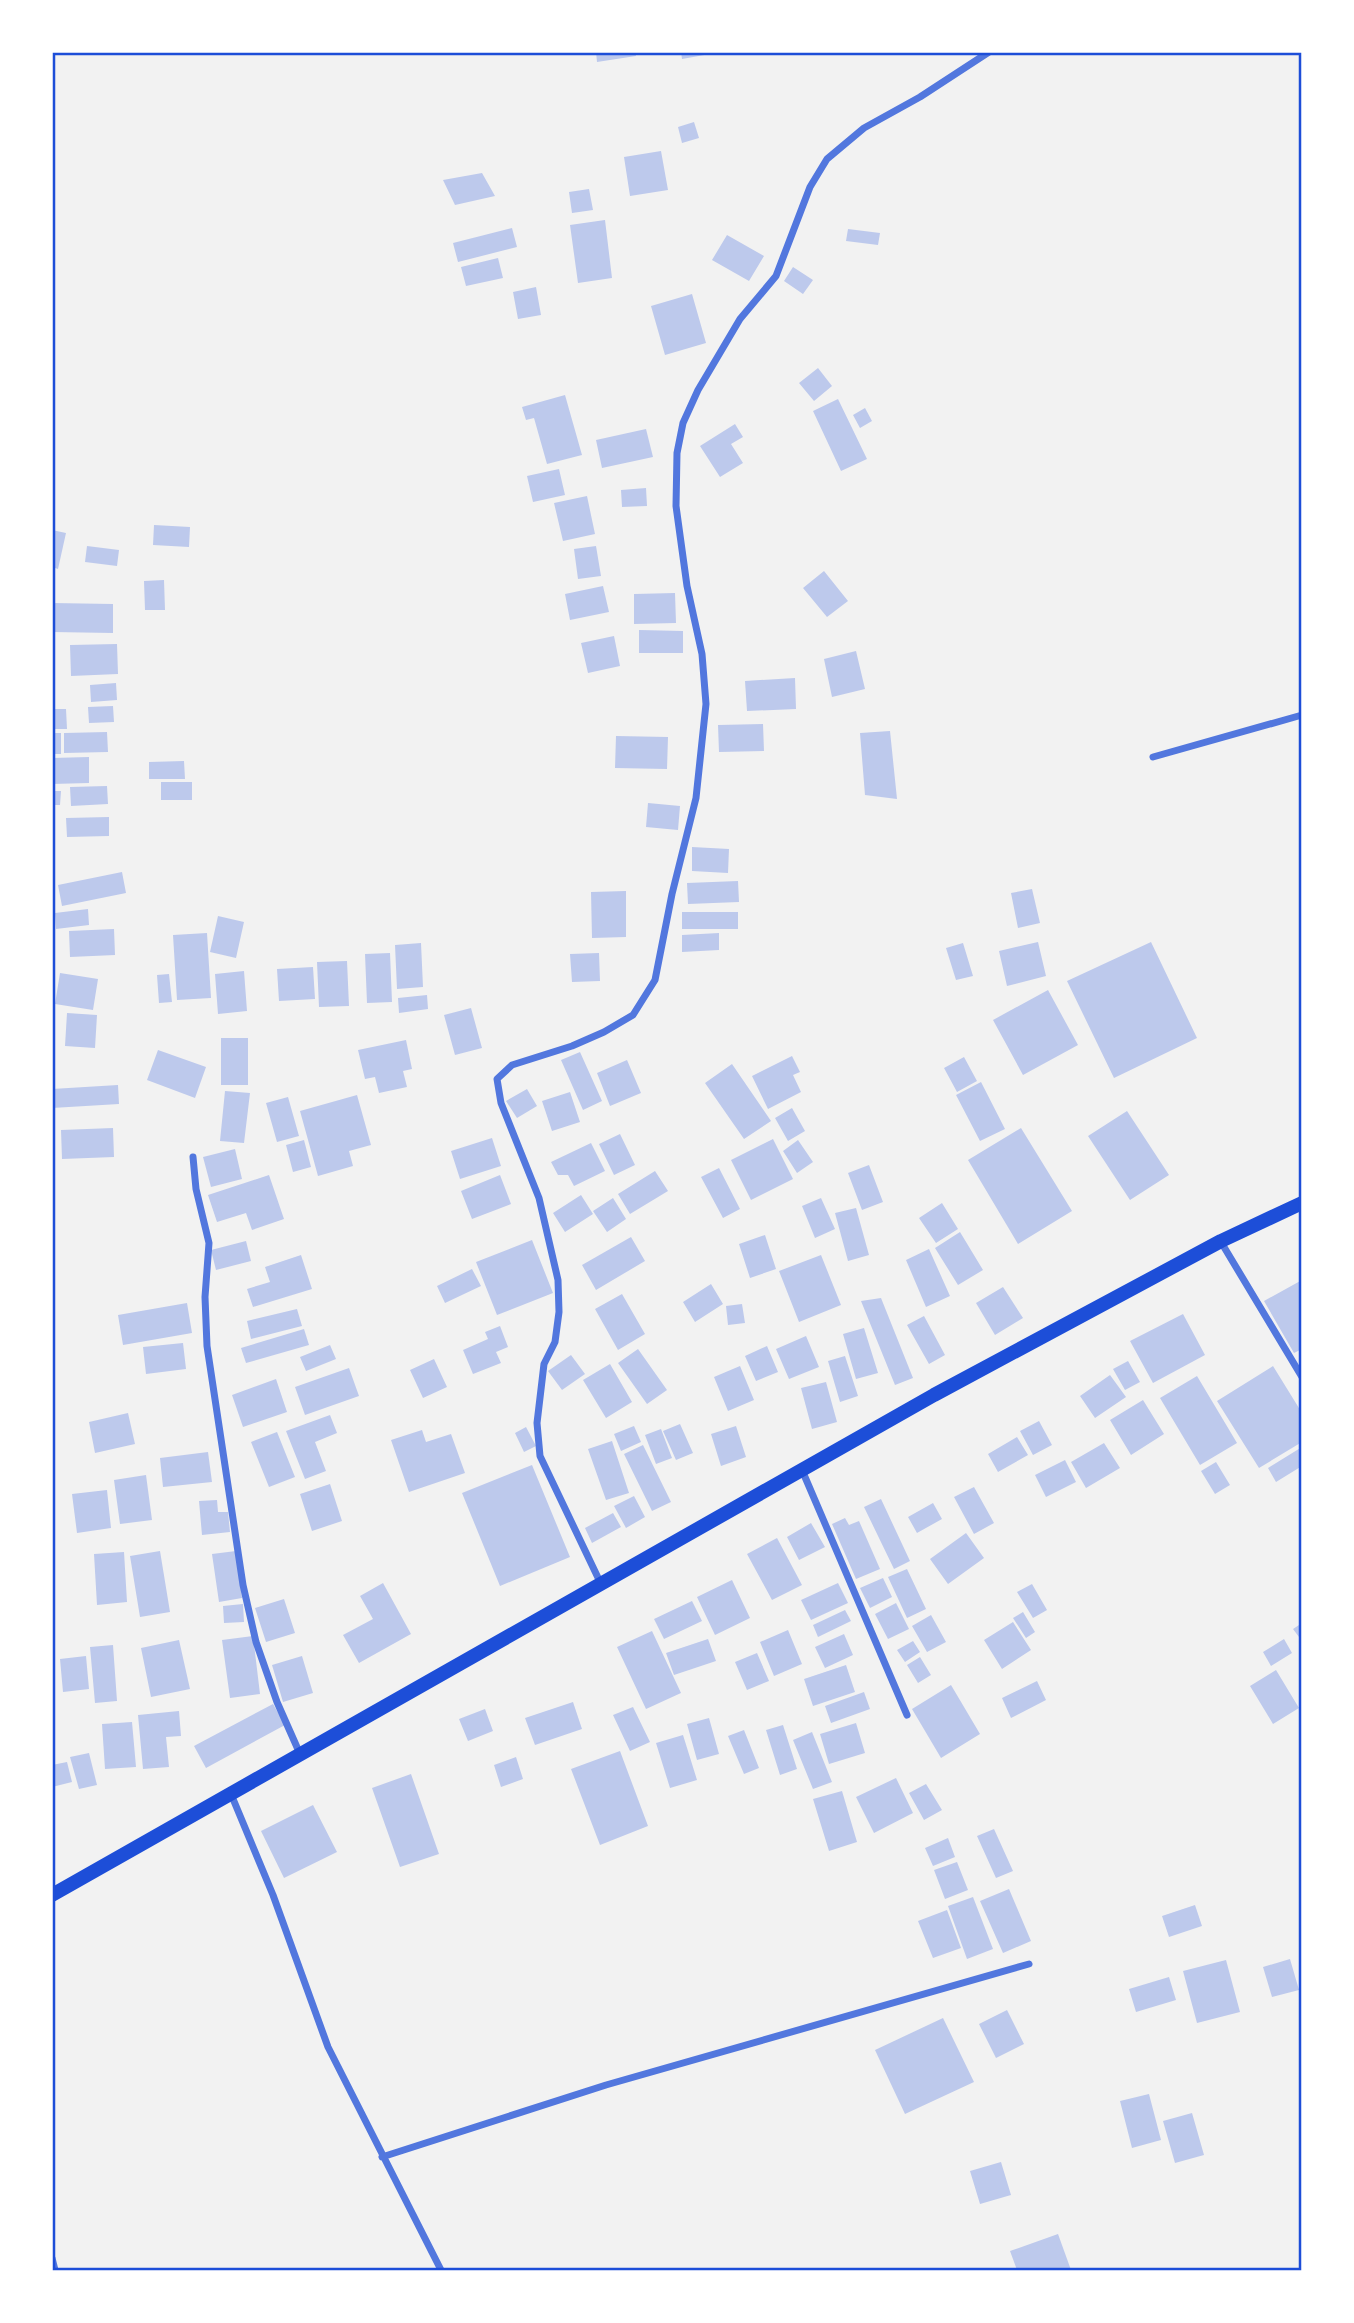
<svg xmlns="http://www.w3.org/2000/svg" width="1354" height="2323" font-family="Signika,sans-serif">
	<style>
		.building { fill: #bdc9ec }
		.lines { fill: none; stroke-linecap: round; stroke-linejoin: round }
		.minor { stroke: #5277de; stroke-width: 7 }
		.secondary { stroke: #1d4ed8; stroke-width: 14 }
		.neatline { fill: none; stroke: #1d4ed8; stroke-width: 2.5 }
	</style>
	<rect width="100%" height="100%" fill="#f2f2f2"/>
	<path class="building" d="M596 52H635L636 56 597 62Z
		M681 52H710V54L682 59Z
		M694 122 699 138 682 143 678 127Z
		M661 151 668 190 630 196 624 157Z
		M482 173 495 196 455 205 443 180Z
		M589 189 593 210 572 213 569 192Z
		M605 220 612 278 578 283 570 225Z
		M512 228 517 247 458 262 453 243Z
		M848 229 880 233 878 245 846 241Z
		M727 235 764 256 749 281 712 260Z
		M498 258 503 278 466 286 461 267Z
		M793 267 813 280 803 294 784 281Z
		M536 287 541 315 518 319 513 292Z
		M692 294 706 343 665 355 651 306Z
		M818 368 832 386 814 401 799 383Z
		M565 395 582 455 547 464 534 418 526 420 522 407Z
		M838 399 867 459 841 471 813 411Z
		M865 408 872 421 860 428 853 415Z
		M735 424 743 437 731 444 743 463 720 477 700 446Z
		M646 429 653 457 602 468 596 440Z
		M559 469 565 495 533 502 527 476Z
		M646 488 647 506 622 507 621 490Z
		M587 496 595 534 563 541 554 503Z
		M154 525 190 527 189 547 153 545Z
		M52 530 66 533 58 569 52 567Z
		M87 546 119 550 117 566 85 562Z
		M596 546 601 576 578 579 574 549Z
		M824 571 848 601 827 617 803 588Z
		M164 580 165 610H145L144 581Z
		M603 586 609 612 570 620 565 594Z
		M675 593 676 623 634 624V594Z
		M52 603 113 604V633L52 632Z
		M639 630 683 631V653H639Z
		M614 636 620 666 588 673 581 643Z
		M117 644 118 674 71 676 70 645Z
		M856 651 865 689 832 697 824 659Z
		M795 678 796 709 747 711 745 681Z
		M116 683 117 700 91 702 90 685Z
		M113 706 114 722 89 723 88 707Z
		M52 709H66L67 729H52Z
		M763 724 764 751 719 752 718 725Z
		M890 731 897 799 865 795 860 733Z
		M107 732 108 752 64 753V733Z
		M52 733H61V754H52Z
		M616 736 668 737 667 769 615 768Z
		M89 757V783L52 784V758Z
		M184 761 185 779H149V762Z
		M161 782H192V800H161Z
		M107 786 108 804 71 806 70 787Z
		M52 791H61L60 805H52Z
		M648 803 680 806 678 830 646 827Z
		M109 817V836L67 837 66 818Z
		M692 847 729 849 728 873 692 871Z
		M122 872 126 893 62 906 58 885Z
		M738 881 739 902 688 904 687 883Z
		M1032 889 1040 923 1018 928 1011 893Z
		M626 891V937L592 938 591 892Z
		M88 909 89 925 56 929 55 913Z
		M682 912H738V929H682Z
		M218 916 244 922 236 958 210 952Z
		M114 929 115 955 70 957 69 931Z
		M207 933 211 998 177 1000 173 935Z
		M719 933V950L682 952V935Z
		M1038 942 1046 976 1007 986 999 951Z
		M1151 942 1197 1038 1114 1078 1067 981Z
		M421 943 423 987 397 989 395 945Z
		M963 943 973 976 956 980 946 948Z
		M390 953 392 1002 367 1003 365 954Z
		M599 953 600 981 572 982 570 954Z
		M347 961 349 1006 319 1007 317 962Z
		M313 967 315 999 279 1001 277 969Z
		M244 971 247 1011 218 1014 215 974Z
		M60 973 98 979 93 1010 55 1004Z
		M169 974 172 1002 159 1003 157 975Z
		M1048 990 1078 1045 1023 1075 993 1020Z
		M427 995 428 1009 399 1013 398 998Z
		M471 1008 482 1048 455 1055 444 1015Z
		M67 1013 97 1015 95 1048 65 1046Z
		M221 1038H248V1085H221Z
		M406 1040 412 1069 403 1071 407 1087 379 1093 375 1077 365 1079 358 1050Z
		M158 1050 206 1067 195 1098 147 1080Z
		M580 1052 602 1101 583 1110 561 1060Z
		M792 1056 800 1072 793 1075 801 1092 768 1109 752 1076Z
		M964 1057 977 1081 957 1092 944 1068Z
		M627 1060 641 1093 610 1106 597 1073Z
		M732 1064 771 1121 744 1139 705 1083Z
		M981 1082 1005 1129 980 1141 956 1095Z
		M118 1085 119 1104 52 1108V1089Z
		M527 1089 537 1106 517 1118 506 1101Z
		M225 1091 250 1093 244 1143 220 1141Z
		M570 1092 580 1122 552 1131 542 1101Z
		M357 1095 371 1145 349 1151 353 1166 318 1176 300 1111Z
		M288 1097 299 1136 277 1142 266 1103Z
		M792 1108 805 1131 788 1141 775 1118Z
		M1127 1111 1169 1175 1130 1200 1088 1136Z
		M113 1128 114 1157 62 1159 61 1130Z
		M1021 1128 1072 1211 1018 1244 968 1160Z
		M620 1134 635 1165 614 1175 599 1144Z
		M492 1138 501 1166 460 1179 451 1151Z
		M773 1139 793 1179 751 1200 731 1160Z
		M304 1140 311 1167 293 1172 286 1145Z
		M798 1140 813 1162 797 1173 783 1151Z
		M591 1143 605 1171 574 1186 568 1175H558L551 1162Z
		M235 1149 242 1179 211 1187 203 1157Z
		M869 1165 883 1202 862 1210 848 1173Z
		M719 1168 740 1209 723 1218 701 1177Z
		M655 1171 668 1191 630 1214 618 1194Z
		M269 1175 284 1219 252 1230 246 1213 217 1222 208 1195Z
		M500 1175 511 1204 472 1219 461 1191Z
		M581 1195 593 1214 565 1232 553 1213Z
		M613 1198 626 1219 607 1232 593 1211Z
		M821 1198 835 1229 815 1238 802 1206Z
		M942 1203 958 1229 936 1243 919 1218Z
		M856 1208 869 1255 848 1261 835 1213Z
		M960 1232 983 1270 958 1285 935 1248Z
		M765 1235 776 1269 750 1278 739 1244Z
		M631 1237 645 1261 596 1290 582 1265Z
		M532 1240 553 1293 497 1315 476 1262Z
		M246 1241 251 1261 216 1270 211 1250Z
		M929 1249 950 1296 926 1307 906 1260Z
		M301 1255 312 1289 253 1307 247 1289 270 1282 265 1267Z
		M821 1255 841 1305 799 1322 779 1271Z
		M472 1269 481 1286 445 1303 437 1286Z
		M1302 1280V1349L1294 1353 1264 1301Z
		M711 1284 723 1304 695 1322 683 1302Z
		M1003 1287 1023 1318 995 1335 976 1303Z
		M622 1294 645 1334 618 1350 595 1309Z
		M881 1298 913 1378 895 1385 861 1301Z
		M187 1303 192 1333 123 1345 118 1315Z
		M742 1304 745 1323 728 1325 726 1306Z
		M297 1309 302 1326 251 1339 247 1321Z
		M1183 1314 1205 1355 1153 1383 1130 1341Z
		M924 1316 945 1355 929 1364 907 1325Z
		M500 1326 508 1347 496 1352 501 1363 473 1374 463 1350 488 1339 485 1332Z
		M864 1328 878 1373 856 1379 843 1334Z
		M304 1329 309 1345 246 1363 241 1348Z
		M806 1336 819 1367 789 1379 776 1349Z
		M183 1343 186 1369 146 1374 143 1347Z
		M330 1345 336 1359 306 1371 300 1357Z
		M767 1346 778 1372 756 1381 745 1356Z
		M638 1349 667 1390 647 1404 618 1363Z
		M571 1355 585 1374 562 1390 548 1371Z
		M845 1356 858 1396 840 1402 828 1361Z
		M434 1359 447 1387 423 1398 410 1370Z
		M1128 1361 1140 1382 1125 1390 1113 1369Z
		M610 1364 632 1402 606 1418 583 1380Z
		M740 1366 754 1400 728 1411 714 1377Z
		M1273 1366 1302 1413V1442L1259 1468 1217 1401Z
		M349 1368 359 1396 305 1415 295 1387Z
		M1110 1375 1126 1397 1095 1418 1080 1396Z
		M1197 1376 1237 1443 1200 1465 1160 1398Z
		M276 1379 287 1412 243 1427 232 1395Z
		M826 1382 837 1422 812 1429 801 1388Z
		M1143 1400 1164 1434 1131 1455 1110 1420Z
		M128 1413 135 1444 95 1453 89 1422Z
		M330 1415 337 1433 315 1442 326 1471 305 1479 286 1431Z
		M1039 1421 1052 1445 1033 1455 1020 1431Z
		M680 1424 693 1453 676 1460 663 1431Z
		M634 1426 641 1442 621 1451 614 1434Z
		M736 1426 746 1457 721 1466 711 1434Z
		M526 1427 536 1446 524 1452 515 1433Z
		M661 1429 672 1458 656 1464 645 1435Z
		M422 1430 426 1442 451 1434 465 1473 409 1492 391 1440Z
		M277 1432 295 1477 269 1487 251 1442Z
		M1017 1437 1028 1455 998 1472 988 1454Z
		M612 1441 629 1493 606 1500 588 1449Z
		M1104 1443 1120 1468 1086 1488 1071 1462Z
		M643 1445 671 1502 652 1511 624 1454Z
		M1302 1447V1466L1276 1482 1268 1468Z
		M208 1452 212 1482 163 1487 160 1458Z
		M1065 1460 1076 1482 1046 1497 1035 1475Z
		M1216 1462 1230 1485 1215 1494 1201 1471Z
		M532 1465 570 1557 500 1586 462 1493Z
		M146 1475 152 1520 120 1524 114 1480Z
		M330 1484 342 1521 312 1531 300 1494Z
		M974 1487 994 1523 974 1534 954 1497Z
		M107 1490 111 1528 77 1533 72 1494Z
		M634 1496 645 1517 626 1528 614 1506Z
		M881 1499 910 1561 894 1569 864 1507Z
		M217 1500 218 1512H228L230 1532 202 1535 199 1501Z
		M933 1503 942 1519 917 1533 908 1517Z
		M613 1513 621 1527 592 1543 585 1528Z
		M845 1518 849 1525 859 1521 880 1569 856 1579 832 1524Z
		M811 1523 825 1547 799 1560 787 1537Z
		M966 1533 984 1558 948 1584 930 1559Z
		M777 1538 802 1585 772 1600 747 1554Z
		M160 1551 170 1612 140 1617 130 1556Z
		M236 1551 242 1598 219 1602 212 1554Z
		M124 1552 127 1602 97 1605 94 1554Z
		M907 1569 926 1609 907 1618 888 1577Z
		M883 1578 892 1597 870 1608 860 1588Z
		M732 1580 750 1618 715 1635 697 1597Z
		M383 1583 411 1634 359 1663 343 1635 373 1619 360 1596Z
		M838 1583 848 1603 811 1620 801 1600Z
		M1032 1584 1047 1610 1033 1618 1017 1592Z
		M284 1599 295 1633 266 1642 255 1608Z
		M692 1601 702 1621 664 1639 654 1619Z
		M896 1603 909 1629 888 1639 875 1614Z
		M243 1604 244 1622 224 1623 223 1606Z
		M845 1610 851 1621 818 1637 813 1625Z
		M1023 1612 1035 1632 1026 1638 1013 1618Z
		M931 1615 946 1642 927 1652 912 1626Z
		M1013 1622 1031 1650 1002 1669 984 1640Z
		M1302 1623V1641L1293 1629Z
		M788 1630 802 1664 774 1676 760 1642Z
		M652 1631 681 1693 646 1709 617 1647Z
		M844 1634 853 1655 825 1668 815 1647Z
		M253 1636 260 1694 230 1698 222 1640Z
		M708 1639 716 1661 674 1675 666 1653Z
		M1284 1639 1292 1653 1271 1666 1263 1652Z
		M179 1640 190 1689 151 1697 141 1648Z
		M913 1641 920 1652 905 1662 897 1650Z
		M113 1645 117 1701 95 1703 90 1647Z
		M757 1653 769 1681 747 1690 735 1662Z
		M86 1656 89 1689 63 1692 60 1659Z
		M302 1656 313 1693 283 1702 272 1665Z
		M920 1657 931 1675 918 1683 907 1665Z
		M846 1665 855 1692 813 1706 804 1679Z
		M1276 1670 1299 1708 1273 1724 1250 1686Z
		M1037 1681 1046 1700 1011 1718 1002 1698Z
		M951 1685 980 1734 941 1758 912 1709Z
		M864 1692 870 1709 831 1723 825 1706Z
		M573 1702 582 1729 535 1745 525 1718Z
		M273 1704 285 1725 206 1768 194 1746Z
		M633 1707 650 1742 630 1751 613 1715Z
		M485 1709 493 1731 468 1741 459 1719Z
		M179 1711 181 1736 166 1737 169 1767 143 1769 138 1715Z
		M709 1718 719 1754 697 1760 687 1724Z
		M132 1722 136 1767 105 1769 102 1724Z
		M856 1723 865 1753 829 1764 820 1734Z
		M783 1725 797 1769 780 1775 766 1730Z
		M744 1730 759 1768 744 1774 728 1736Z
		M812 1732 832 1782 813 1789 793 1740Z
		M683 1735 697 1780 670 1788 656 1743Z
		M620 1751 648 1826 600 1845 571 1769Z
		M89 1753 97 1785 79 1789 70 1757Z
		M516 1757 523 1779 501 1787 494 1765Z
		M67 1762 72 1782 52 1787V1765Z
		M411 1774 439 1854 400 1867 372 1788Z
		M896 1778 913 1813 874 1833 856 1797Z
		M926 1784 942 1810 924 1820 909 1793Z
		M842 1791 857 1842 829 1851 813 1799Z
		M313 1805 337 1852 284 1878 261 1831Z
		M994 1829 1013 1871 996 1878 977 1836Z
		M948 1838 955 1857 933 1866 925 1848Z
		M957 1862 968 1890 945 1899 934 1870Z
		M1009 1889 1031 1941 1003 1953 980 1901Z
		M973 1897 993 1949 967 1959 948 1906Z
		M1195 1905 1202 1926 1169 1937 1162 1916Z
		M947 1910 961 1948 933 1958 918 1921Z
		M1290 1959 1299 1990 1272 1997 1263 1967Z
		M1226 1960 1240 2012 1197 2023 1183 1971Z
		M1169 1977 1176 2000 1136 2012 1129 1989Z
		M1007 2010 1024 2044 996 2058 979 2024Z
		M943 2018 974 2082 905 2114 875 2050Z
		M1149 2094 1161 2140 1132 2148 1120 2101Z
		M1192 2113 1204 2155 1175 2163 1163 2121Z
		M1001 2162 1011 2195 980 2204 970 2171Z
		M1058 2234 1071 2270H1017L1010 2251Z"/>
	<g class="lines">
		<path class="minor" d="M1153 757 1302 715
			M193 1157 196 1189 209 1243 205 1297 207 1346 243 1585 256 1642 277 1702 300 1754
			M1221 1242 1302 1377
			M802 1470 907 1715
			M601 1584 540 1456 537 1423 544 1364 555 1342 559 1312 558 1280 539 1198 501 1103 497 1079 512 1065 572 1046 604 1032 633 1015 655 980 672 894 696 798 706 704 702 654 687 586 676 506 677 453 683 423 698 390 740 319 776 276 810 187 827 159 864 128 920 97 989 52
			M231 1794 273 1895 328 2047 441 2270
			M382 2157 606 2085 1029 1964
			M52 2258 55 2270"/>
		<path class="secondary" d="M52 1895 934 1395 1221 1241 1302 1203"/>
	</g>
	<rect width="1354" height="2323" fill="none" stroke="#ffffff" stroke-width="108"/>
	<rect x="54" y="54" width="1246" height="2215" class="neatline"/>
</svg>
